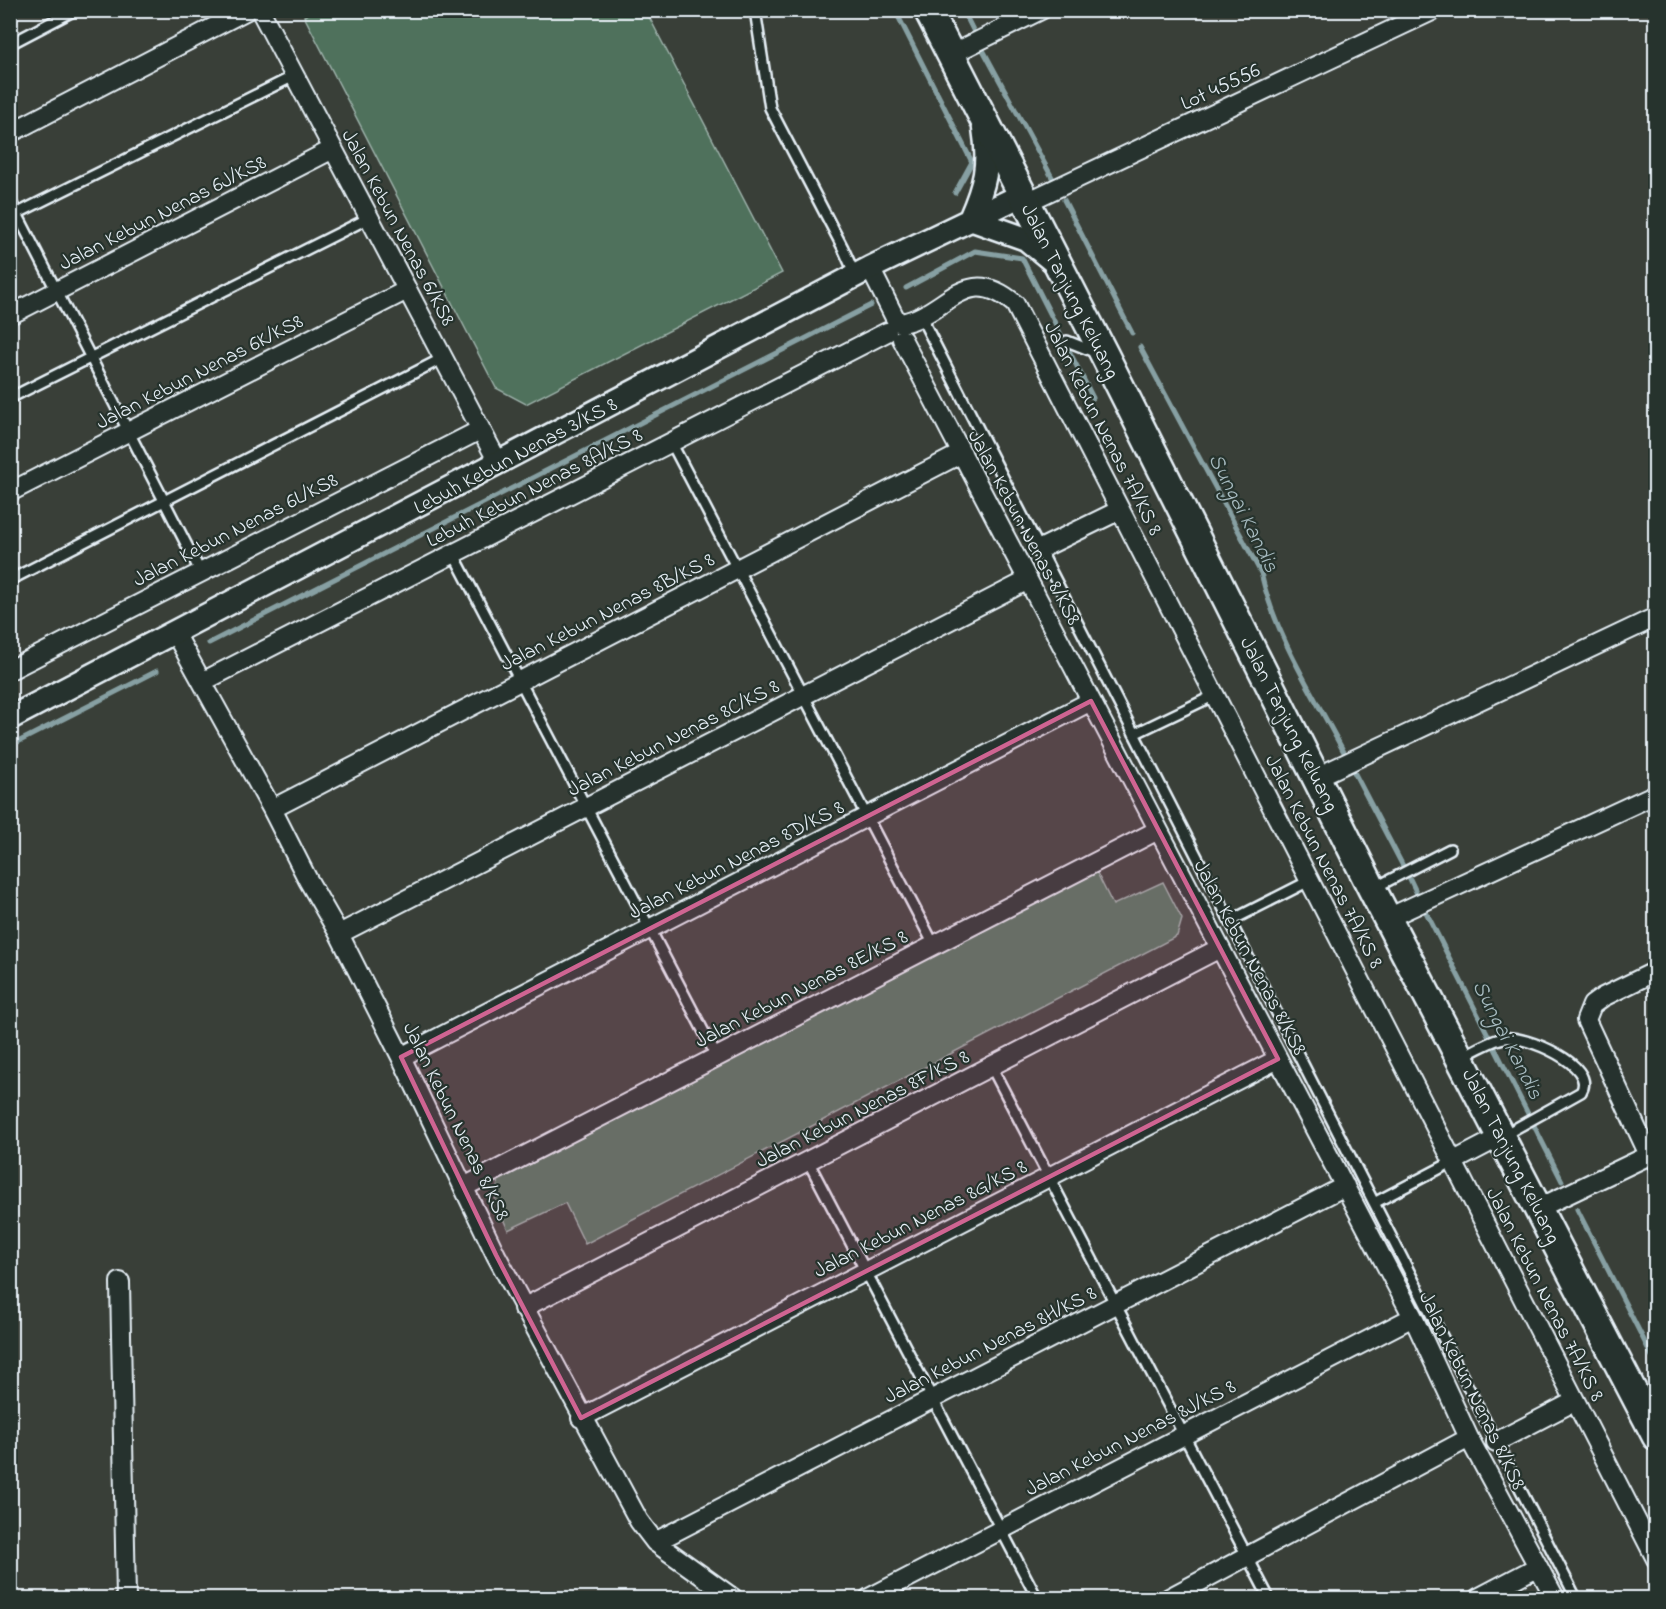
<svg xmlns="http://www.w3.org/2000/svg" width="1666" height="1609" font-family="'Indie Flower',sans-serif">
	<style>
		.green { fill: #50715b; stroke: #9cb1aa; stroke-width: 1.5 }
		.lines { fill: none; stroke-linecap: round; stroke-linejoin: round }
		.stream { stroke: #87a0a3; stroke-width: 5 }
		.service-casing { stroke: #e8f1f8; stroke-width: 14 }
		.minor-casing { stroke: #e8f1f8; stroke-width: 22 }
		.tertiary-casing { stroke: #e8f1f8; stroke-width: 27 }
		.secondary-casing { stroke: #e8f1f8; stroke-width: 32 }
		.service { stroke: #26332d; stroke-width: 9 }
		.minor { stroke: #26332d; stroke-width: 18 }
		.tertiary { stroke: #26332d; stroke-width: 22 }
		.secondary { stroke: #26332d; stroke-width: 27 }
		.marked { fill: #cf6492; fill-opacity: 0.2; stroke: #cf6492; stroke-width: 4.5; stroke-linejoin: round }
		.labels { text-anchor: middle; stroke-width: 4.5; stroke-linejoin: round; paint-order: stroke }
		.street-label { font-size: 21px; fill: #e8f1f8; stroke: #26332d }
		.water-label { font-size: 22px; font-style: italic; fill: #a7bbc0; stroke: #26332d }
	</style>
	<rect width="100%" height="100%" fill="#393f38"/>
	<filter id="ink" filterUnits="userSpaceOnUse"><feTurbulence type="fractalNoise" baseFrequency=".0167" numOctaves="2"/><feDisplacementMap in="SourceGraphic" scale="12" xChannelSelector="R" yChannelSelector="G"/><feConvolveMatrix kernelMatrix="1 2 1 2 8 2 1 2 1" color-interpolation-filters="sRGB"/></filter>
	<g filter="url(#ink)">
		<path class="green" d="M316 10 646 11 782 273 526 404 496 388 304 16Z
			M1096 871 1113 905 1163 882 1182 919 1177 936 585 1244 565 1203 508 1230 495 1201 498 1181Z"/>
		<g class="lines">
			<path class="stream" d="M895 10 972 162 955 193
				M963 10 973 30
				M982 48 1054 181
				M1064 200 1132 333
				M906 288 975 251 1022 258 1093 398
				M1140 347 1261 573C1276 639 1316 698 1347 758
				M209 643 871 305
				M10 746 157 671
				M1354 772 1404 868
				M1410 879 1419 898
				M1426 912 1562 1181
				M1577 1209 1656 1364"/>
			<g class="service-casing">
				<path id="service" d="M755 10 770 108 843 248 855 275
					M10 44 75 10
					M10 200 200 571
					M10 217 294 76
					M920 315 1576 1598
					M1067 341 1097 353
					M10 398 369 218
					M672 444 934 945
					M453 553 717 1057
					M10 580 443 358
					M1134 734 1215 695
					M1374 888 1450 849
					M1230 921 1309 881
					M1461 1057C1474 1051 1491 1040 1504 1038 1525 1035 1598 1065 1581 1092L1504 1135
					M991 1066 1269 1598
					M1649 1155 1656 1169
					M808 1161 1037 1598
					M1374 1203 1454 1161"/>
			</g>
			<g class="minor-casing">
				<path id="minor" d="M260 10 499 464
					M950 55 1041 10
					M10 133 247 10
					M1025 203 1434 10
					M870 268 896 320 901 323C947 315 965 261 1015 304L1656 1559
					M10 315 333 149
					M902 339 1413 1317 1469 1438 1555 1598
					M10 492 407 290
					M1040 549 1120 510
					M175 633 272 809 308 880 339 934 401 1057 496 1255 639 1521 655 1542 733 1598
					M10 670 480 430
					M202 682 887 332
					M1317 777 1656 617
					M272 809 962 453
					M1388 918 1656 794
					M339 934 1028 580
					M401 1057 1091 701
					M1649 1155 1586 1020 1592 1005 1603 997 1656 971
					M1454 1161 1502 1136
					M464 1187 1158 830
					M1539 1208 1656 1152
					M120 1282 126 1598
					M523 1308 1220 948
					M581 1418 1278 1059
					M1496 1442 1575 1401
					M655 1542 1345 1186
					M869 1598 1413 1317
					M1169 1598 1469 1438
					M1478 1598 1537 1567"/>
			</g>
			<g class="tertiary-casing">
				<path id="tertiary" d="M970 219C985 185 990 165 984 128
					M970 219 1026 239 1054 262
					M10 718 870 268 1022 195"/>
			</g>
			<g class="secondary-casing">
				<path id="secondary" d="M928 10 1105 356 1372 889 1656 1436"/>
			</g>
			<use href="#service" class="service"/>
			<use href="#minor" class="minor"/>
			<use href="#tertiary" class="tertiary"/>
			<use href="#secondary" class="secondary"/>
		</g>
	</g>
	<path class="marked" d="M1091 701 1278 1059 581 1418 496 1255 401 1057Z"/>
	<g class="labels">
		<g class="street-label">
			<text transform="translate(1220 86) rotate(-25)" y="7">Lot 45556</text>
			<text transform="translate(162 212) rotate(-27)" y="7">Jalan Kebun Nenas 6J/KS8</text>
			<text transform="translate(399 227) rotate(62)" y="7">Jalan Kebun Nenas 6/KS8</text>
			<text transform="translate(1071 291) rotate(63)" y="7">Jalan Tanjung Keluang</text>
			<text transform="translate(199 371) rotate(-27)" y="7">Jalan Kebun Nenas 6K/KS8</text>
			<text transform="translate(1104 428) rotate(63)" y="7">Jalan Kebun Nenas 7A/KS 8</text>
			<text transform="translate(515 455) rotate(-28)" y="7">Lebuh Kebun Nenas 3/KS 8</text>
			<text transform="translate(534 487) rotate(-27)" y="7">Lebuh Kebun Nenas 8A/KS 8</text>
			<text transform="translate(1025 527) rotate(62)" y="7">Jalan Kebun Nenas 8/KS8</text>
			<text transform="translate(235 529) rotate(-27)" y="7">Jalan Kebun Nenas 6L/KS8</text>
			<text transform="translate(607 611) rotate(-27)" y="7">Jalan Kebun Nenas 8B/KS 8</text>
			<text transform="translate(1290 724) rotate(63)" y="7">Jalan Tanjung Keluang</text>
			<text transform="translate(673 737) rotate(-27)" y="7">Jalan Kebun Nenas 8C/KS 8</text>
			<text transform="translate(736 859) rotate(-27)" y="7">Jalan Kebun Nenas 8D/KS 8</text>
			<text transform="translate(1325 861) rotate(63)" y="7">Jalan Kebun Nenas 7A/KS 8</text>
			<text transform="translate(1251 957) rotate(62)" y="7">Jalan Kebun Nenas 8/KS8</text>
			<text transform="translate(801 988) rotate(-27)" y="7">Jalan Kebun Nenas 8E/KS 8</text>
			<text transform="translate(862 1108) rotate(-27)" y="7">Jalan Kebun Nenas 8F/KS 8</text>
			<text transform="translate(457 1121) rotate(64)" y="7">Jalan Kebun Nenas 8/KS8</text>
			<text transform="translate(1512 1156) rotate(63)" y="7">Jalan Tanjung Keluang</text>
			<text transform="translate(920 1218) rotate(-27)" y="7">Jalan Kebun Nenas 8G/KS 8</text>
			<text transform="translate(1546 1294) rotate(63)" y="7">Jalan Kebun Nenas 7A/KS 8</text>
			<text transform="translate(990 1344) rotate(-27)" y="7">Jalan Kebun Nenas 8H/KS 8</text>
			<text transform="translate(1473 1390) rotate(64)" y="7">Jalan Kebun Nenas 8/KS8</text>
			<text transform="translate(1130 1437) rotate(-27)" y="7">Jalan Kebun Nenas 8J/KS 8</text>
		</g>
		<g class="water-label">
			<text transform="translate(1245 512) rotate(63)" y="8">Sungai Kandis</text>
			<text transform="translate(1509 1039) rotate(63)" y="8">Sungai Kandis</text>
		</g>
	</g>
	<rect width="1666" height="1609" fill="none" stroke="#26332d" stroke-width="36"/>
	<rect x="18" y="18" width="1630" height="1573" fill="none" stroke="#e8f1f8" stroke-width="2" filter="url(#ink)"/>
</svg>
